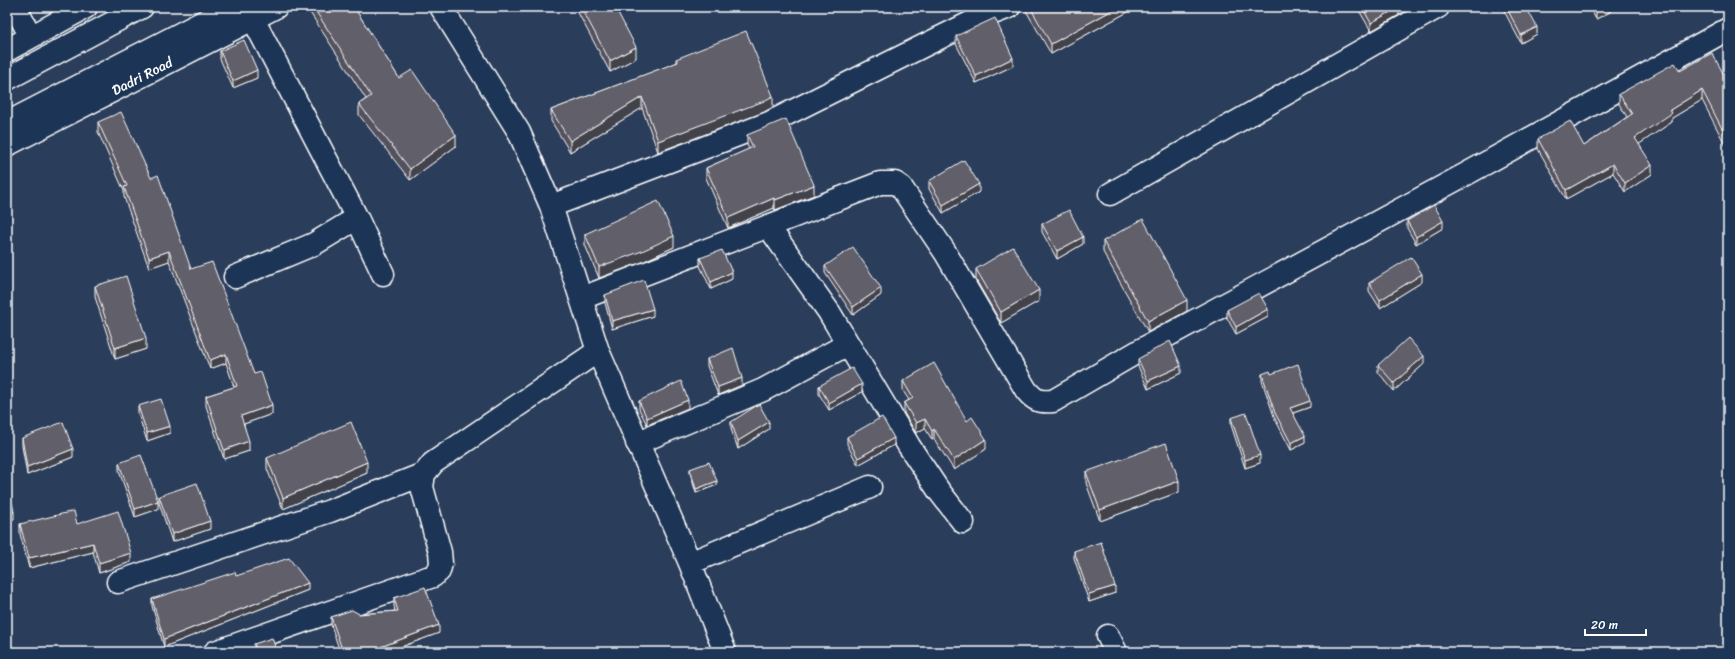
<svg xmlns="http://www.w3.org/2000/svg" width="1735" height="659" font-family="Sriracha,sans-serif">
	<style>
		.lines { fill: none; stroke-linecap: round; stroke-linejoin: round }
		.minor-casing { stroke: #fff; stroke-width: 25 }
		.major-casing { stroke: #fff; stroke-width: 25 }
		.minor { stroke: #1d3557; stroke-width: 22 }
		.major { stroke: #1d3557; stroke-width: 22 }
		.wall { fill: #53515c; stroke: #fff }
		.shaded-wall { fill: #43424b; stroke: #fff }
		.building { fill: #605e6b; stroke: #fff }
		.labels { text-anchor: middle; stroke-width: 4; stroke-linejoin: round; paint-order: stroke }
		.street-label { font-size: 14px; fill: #fff; stroke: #1d3557 }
	</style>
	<rect width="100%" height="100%" fill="#2a3d5b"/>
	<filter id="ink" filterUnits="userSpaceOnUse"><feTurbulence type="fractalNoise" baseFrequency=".025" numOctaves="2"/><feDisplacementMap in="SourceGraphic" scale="8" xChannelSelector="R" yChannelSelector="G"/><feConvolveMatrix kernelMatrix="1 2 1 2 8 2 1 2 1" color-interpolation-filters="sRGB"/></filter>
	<g filter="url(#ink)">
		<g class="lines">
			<g class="minor-casing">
				<path id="minor" d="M15 7 31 37
					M441 7 519 132 551 206 598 351 690 563 725 652
					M253 19 357 218 383 274
					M7 50 86 7
					M7 145 276 7
					M1110 194 1438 7
					M551 206 769 123 923 46 980 18 1009 7
					M768 226 829 312 909 446 939 491 963 522
					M235 277 314 244 357 218
					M582 298 880 183H895L901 187 945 252 1026 390C1035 401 1039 402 1053 401L1139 351 1468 173 1728 29
					M637 443 763 390 848 344
					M690 563 870 487
					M118 582 330 511 424 474
					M1108 636 1116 652
					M215 652 433 576 439 571 441 563 440 552 422 487 424 474 433 463 598 351"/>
			</g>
			<g class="major-casing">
				<path id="major" d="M7 79 142 7
					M7 123 232 7"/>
			</g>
			<use href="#minor" class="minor"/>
			<use href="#major" class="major"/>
		</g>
		<path class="wall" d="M309 7H354L399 78 456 146 410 180 359 115V104L366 99 309 11Z
			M576 7H615L636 58 610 72 576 9Z
			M1025 7H1137L1051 54 1025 9Z
			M1357 7H1398L1399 15 1371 31Z
			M1502 7H1526L1537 34 1521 43Z
			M1589 7H1610V12L1596 19Z
			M956 36 1013 66 976 83 956 44Z
			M220 51 257 78 233 88 220 59Z
			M676 59 773 107 764 112 658 152 642 108 570 152 551 121V110L676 63Z
			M1680 71 1728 82V150L1702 100 1672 118V122L1639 144 1652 174 1625 192 1613 173 1566 199 1538 149V139L1584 146 1627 117 1619 104V94Z
			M98 122 191 269 254 374 272 414 244 424 249 451 224 459 206 406V396L234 387 226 363 210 369 169 261 149 268 124 197V191L98 132Z
			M747 135 814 195 775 210 774 208 728 228 706 178V168L749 149 747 145Z
			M929 181 979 192 943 213 929 189Z
			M1407 221 1443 228 1416 244 1407 228Z
			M1042 224 1083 244 1057 259 1042 232Z
			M585 234 674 247 642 262 599 278 585 245Z
			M1103 241 1187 311 1148 332 1103 252Z
			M700 258 732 279 711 289 700 266Z
			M825 266 881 295 853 315 825 273Z
			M976 269 1039 301 1001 323 976 280Z
			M1422 282 1380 308 1369 291V283Z
			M95 286 146 349 115 359 95 297Z
			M605 295 653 316 612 329 605 303Z
			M1227 310 1268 317 1236 334 1227 318Z
			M707 359 742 385 718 395 707 366Z
			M1138 359 1181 373 1148 389 1138 366Z
			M1424 364 1394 391 1378 372V365Z
			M1262 374 1310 407 1293 413 1305 443 1291 450 1275 419 1262 381Z
			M903 381 967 421 986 449 954 470 934 439 932 440 925 428 916 433 904 413V403L909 400 903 391Z
			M819 386 862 392 829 410 819 394Z
			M639 401 688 408 647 425 639 409Z
			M138 406 170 433 147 441 138 414Z
			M1231 418 1260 463 1245 468 1231 425Z
			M731 422 769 429 738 449 731 429Z
			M847 437 894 445 858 465 847 444Z
			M22 438 73 457 27 475 22 446Z
			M267 458 367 473 283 509 267 469Z
			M119 463 158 509 135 517 119 471Z
			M690 469 717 485 696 493 690 473Z
			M1086 472 1179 492 1100 521 1086 483Z
			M159 496 210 529 172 542 159 503Z
			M20 524H77L131 562 99 573 93 552 29 568 20 534Z
			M1074 551 1115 593 1089 602 1074 558Z
			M236 576 308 590 164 647 152 606V599Z
			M394 598 439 633 387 652H340L331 625V617L359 614 395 611 394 606Z
			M254 644 277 652H254Z"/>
		<path class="shaded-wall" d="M1118 7H1137L1051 54V44Z
			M1140 7H1144L1140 9Z
			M1399 7V15L1371 31V23Z
			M1604 7H1610V12L1596 19V11Z
			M1537 27V34L1521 43V35Z
			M636 47V58L610 72V61Z
			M1013 58V66L976 83V76Z
			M257 70V78L233 88V81Z
			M1702 90V100L1672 118V122L1635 147V138L1670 110Z
			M773 96V107L764 112 658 152V141Z
			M642 97V108L570 152V141Z
			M456 135V146L410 180V169Z
			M1613 164V173L1566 199V190Z
			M1652 165V174L1625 192V183Z
			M979 184V192L943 213V205Z
			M814 185V195L775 210V200Z
			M774 198V208L728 228V218Z
			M1443 221V228L1416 244V237Z
			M674 236V247L642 262 599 278V267Z
			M1083 237V244L1057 259V251Z
			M169 251V261L149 268V258Z
			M732 272V279L711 289V282Z
			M1422 274V282L1380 308V300Z
			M881 288V295L853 315V307Z
			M1039 290V301L1001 323V312Z
			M1187 300V311L1148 332V321Z
			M653 309V316L612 329V321Z
			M1268 309V317L1236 334V327Z
			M146 338V349L115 359V348Z
			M226 354V363L210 369V360Z
			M1424 356V364L1394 391V383Z
			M1181 366V373L1148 389V381Z
			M742 378V385L718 395V387Z
			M862 384V392L829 410V403Z
			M688 400V408L647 425V418Z
			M1310 401V407L1290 414V408Z
			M272 405V414L241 425V416Z
			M925 419V428L916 433V423Z
			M769 422V429L738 449V441Z
			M170 426V433L147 441V433Z
			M934 429V439L932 440V431Z
			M1305 436V443L1291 450V443Z
			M894 438V445L858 465V458Z
			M986 439V449L954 470V460Z
			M249 441V451L224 459V450Z
			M73 449V457L27 475V467Z
			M1260 455V463L1245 468V460Z
			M367 462V473L283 509V498Z
			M717 481V485L696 493V489Z
			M1179 481V492L1100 521V510Z
			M158 501V509L135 517V509Z
			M14 512V519L7 521V513Z
			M210 521V529L172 542V534Z
			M93 543V552L29 568V558Z
			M131 553V562L99 573V563Z
			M308 583V590L164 647V639Z
			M1115 586V593L1089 602V594Z
			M439 625V633L387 652H367Z"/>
		<path class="building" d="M313 7H354L399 78 412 70 456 135 410 169 359 104 371 96Z
			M581 7H615L636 47 610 61Z
			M1030 7H1118L1051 44Z
			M1362 7H1399L1371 23Z
			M1506 7H1526L1537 27 1521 35Z
			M1593 7H1604L1596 11Z
			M995 18 1013 58 976 76 956 36Z
			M746 31 773 96 764 101 658 141 642 97 570 141 551 110 678 62 676 59Z
			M244 40 257 70 233 81 220 51Z
			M1712 53 1728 82V140L1702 90 1670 110 1672 113 1635 138 1652 165 1625 183 1613 164 1566 190 1538 139 1570 121 1584 146 1632 114 1619 94 1675 63 1680 71Z
			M121 112 151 178 158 175 191 269 212 262 254 374 261 372 272 405 241 416 249 441 224 450 206 396 237 386 226 354 210 360 169 251 149 258 124 187 127 186 98 122Z
			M786 119 814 185 775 200 774 198 728 218 706 168 753 147 747 135Z
			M964 160 979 184 943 205 929 181Z
			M658 201 674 236 642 251 599 267 585 234Z
			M1434 205 1443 221 1416 237 1407 221Z
			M1069 210 1083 237 1057 251 1042 224Z
			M1143 219 1187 300 1148 321 1103 241Z
			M853 247 881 288 853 307 825 266Z
			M1013 247 1039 290 1001 312 976 269Z
			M722 250 732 272 711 282 700 258Z
			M1411 257 1422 274 1380 300 1369 283Z
			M126 276 146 338 115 348 95 286Z
			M644 280 653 309 612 321 605 295Z
			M1259 293 1268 309 1236 327 1227 310Z
			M1408 338 1424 356 1394 383 1378 365Z
			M1170 341 1181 366 1148 381 1138 359Z
			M733 348 742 378 718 387 707 359Z
			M934 363 967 421 972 417 986 439 954 460 934 429 932 431 925 419 916 423 904 403 913 398 903 381Z
			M1298 364 1310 401 1290 408 1305 436 1291 443 1275 413 1262 374 1270 371 1271 374Z
			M852 368 862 384 829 403 819 386Z
			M681 381 688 400 647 418 639 401Z
			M161 399 170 426 147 433 138 406Z
			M759 404 769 422 738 441 731 422Z
			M1246 413 1260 455 1245 460 1231 418Z
			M882 417 894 438 858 458 847 437Z
			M63 422 73 449 27 467 22 438Z
			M351 422 367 462 283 498 267 458Z
			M1166 443 1179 481 1100 510 1086 472Z
			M141 455 158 501 135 509 119 463Z
			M709 462 717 481 696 489 690 469Z
			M7 476 14 512 7 513Z
			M197 483 210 521 172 534 159 496Z
			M74 511 77 524 118 511 131 553 99 563 93 543 29 558 20 524Z
			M1101 542 1115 586 1089 594 1074 551Z
			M289 558 308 583 164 639 152 599 235 572 236 576Z
			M425 587 439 625 367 652H343L331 617 352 610 359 614 398 611 394 598Z
			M272 638 277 652H257L254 644Z"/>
	</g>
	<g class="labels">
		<g class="street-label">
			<text transform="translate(142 76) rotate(-27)" y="5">Dadri Road</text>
		</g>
	</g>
	<rect width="1735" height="659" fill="none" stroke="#1d3557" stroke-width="24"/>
	<rect x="12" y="12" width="1711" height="635" fill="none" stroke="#fff" stroke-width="1.5" filter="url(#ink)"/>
	<path d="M1585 629v6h61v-6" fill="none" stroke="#ffffff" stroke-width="2"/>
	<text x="1591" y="629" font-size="12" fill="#ffffff" stroke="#1d3557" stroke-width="3" paint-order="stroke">20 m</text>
</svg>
